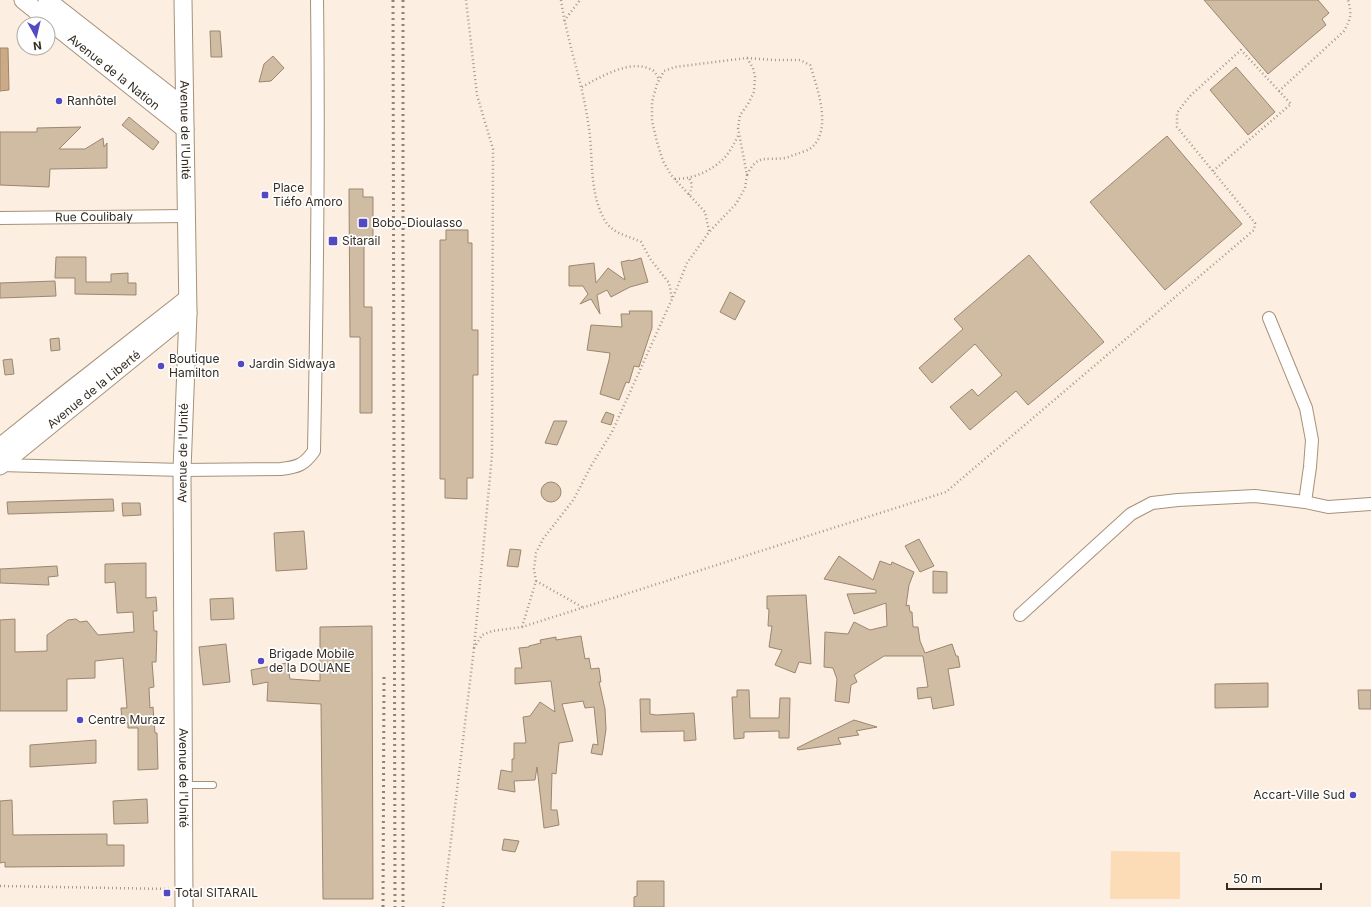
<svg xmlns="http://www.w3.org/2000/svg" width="1371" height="907" font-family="Inter,sans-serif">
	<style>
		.green { fill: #fcdcb6 }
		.water { fill: #cbab87; stroke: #9e8569 }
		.building { fill: #d0bba3; stroke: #9b8770 }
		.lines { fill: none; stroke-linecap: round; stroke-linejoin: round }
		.lane-casing { stroke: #a6927b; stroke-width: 8 }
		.street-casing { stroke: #a6927b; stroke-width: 14 }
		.secondary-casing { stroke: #a6927b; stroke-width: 19 }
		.path { stroke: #a4998d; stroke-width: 2.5; stroke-dasharray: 1 3; stroke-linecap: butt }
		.lane { stroke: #fff; stroke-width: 6 }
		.street { stroke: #fff; stroke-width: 12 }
		.secondary { stroke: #fff; stroke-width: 17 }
		.rail { stroke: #8f8478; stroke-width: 3; stroke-dasharray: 2 4; stroke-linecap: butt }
		.poi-dot { fill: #534ac1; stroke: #fefefe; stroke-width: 1.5 }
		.labels { text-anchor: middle; stroke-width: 3.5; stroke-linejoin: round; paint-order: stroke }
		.street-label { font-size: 12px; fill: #342c22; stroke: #fefefe }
		.poi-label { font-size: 12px; fill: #342c22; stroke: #fefefe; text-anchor: start }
	</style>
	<rect width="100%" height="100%" fill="#fceee0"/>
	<path class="green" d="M1111 851 1180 852V899H1110Z"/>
	<path class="water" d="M0 48H8L9 90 0 91Z"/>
	<path class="building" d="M1204 0H1318L1329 13 1322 19 1326 25 1268 74Z
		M210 31H220L222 57H211Z
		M273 56 284 68 271 81 259 82 264 64Z
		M1236 67 1275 112 1248 135 1210 90Z
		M129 117 159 142 153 150 122 125Z
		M81 127 59 149H85L103 138 104 147 107 143V168L50 169 49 187 0 185V132H37V128Z
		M1167 136 1242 224 1165 290 1090 202Z
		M349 189H363V197H373V240H364V307H372V413H360V337H350Z
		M446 230H468V243H472V330H478V375H473V478H467V499L445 498V479H440V240H446Z
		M1029 255 1104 342 1028 405 1016 391 970 430 950 407 972 389 978 396 1002 375 975 344 932 383 919 368 963 329 954 319Z
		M56 257H86V282H111V274L128 273V283H136V295L75 294V278H55Z
		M641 258 648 282 630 287 611 297 607 290 597 295 600 314 591 299 580 304 588 294 583 286H569V266L594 263 596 283 608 268 625 280 621 262 630 260 631 261Z
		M55 281 56 296 0 298V283Z
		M730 292 745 301 735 320 720 312Z
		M629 311H652V328L639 367 634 366 629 383 626 382 619 400 600 394 609 360 610 353 587 350 591 325 622 327 621 314H630Z
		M59 338 60 350 51 351 50 339Z
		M12 359 14 374 5 375 3 360Z
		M606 412 614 415 611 425 601 422Z
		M554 421H567L557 445 545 443Z
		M541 492a10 10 0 1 1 20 0a10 10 0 1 1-20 0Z
		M113 499 114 511 8 514 7 502Z
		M122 503H140L141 515 123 516Z
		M304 531 307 569 276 571 274 533Z
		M919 539 934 566 920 572 905 546Z
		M510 549 521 550 518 567 507 566Z
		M839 556 873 580 880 561 891 565 892 562 914 572 909 585 906 606 909 605 910 612H912L913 627H918L920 641 925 653 952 644 956 656H958L960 667 948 669 954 705 933 709 931 697 918 699 917 688 928 687 923 656H884L854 675 857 682 851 685 849 703 835 701 837 679 833 668 824 667 825 632 848 634 854 622 870 630 887 626 886 603 854 614 847 594 876 593V590L824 579Z
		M146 563V598L156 597 157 611H153L154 631H157L156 662H152L154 687 149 688 150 708 153 707 155 733H157L158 769 138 770V728H128V723H122L121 708H127L123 658 95 661V678L67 679V711H0V620L15 619V652L47 651V635L68 620 76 619 80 622 87 621 98 635 134 632 133 612 117 613 115 582 105 583V564Z
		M57 566 58 576 48 577 49 585 0 583V569Z
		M933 571 947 572V593H933Z
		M806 595 811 664 799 662 795 673 775 665 782 650 769 647 772 626H768L769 609H767V596Z
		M233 598 234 619 211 620 210 599Z
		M372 626 373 899H323L321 704 267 701 268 682 253 685 251 670 287 663 290 679 320 681V627Z
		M581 636 585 659 589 658 591 669 599 668 601 682H599L605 709 606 729 603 750 602 755 591 753 593 744 598 745 594 707 585 708 583 701 562 704 573 741 559 743 556 774 552 773 551 810H557L559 825 544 828 537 767 535 780 514 781 515 792 498 789 501 770 512 772V759H514V743H526L523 717 530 716 540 702 555 712 551 681 515 684V668H522L519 648 529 647V646L541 643 540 640 556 637V640Z
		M226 644 230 682 203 685 199 647Z
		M1268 683V707L1215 708V684Z
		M737 690H749L750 718H779L780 698H790L789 738H779V731L744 732V738L734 739 732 697H737Z
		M1358 690H1371V709H1359Z
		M640 699H650V714L656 715 694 713 696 740 684 741V731L641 732Z
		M854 720 877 727 856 731 859 735 838 738 841 744 798 750 797 748 813 740Z
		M96 740V763L30 767V745Z
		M147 799 148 823 114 824 113 801Z
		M12 800 13 835 107 834V845H124V866L5 867V862L0 863V801Z
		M504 839 519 841 515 852 502 850Z
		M637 881H664V907H634V897L637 896Z"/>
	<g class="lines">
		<g class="lane-casing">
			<path id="lane" d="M185 785H213"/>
		</g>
		<g class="street-casing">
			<g id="street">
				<path id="s1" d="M0 218 187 216"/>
				<path d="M1269 318 1306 408 1312 440 1310 467 1305 502"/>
				<path d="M0 465 182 470 281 469C298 467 304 465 314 451 317 300 319 150 317 0"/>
				<path d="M1020 615 1131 514 1152 503 1178 500 1255 496 1305 502 1328 507 1371 504"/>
			</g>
		</g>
		<g class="secondary-casing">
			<g id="secondary">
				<path id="s2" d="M23 0 185 129"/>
				<path d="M47 0 184 107"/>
				<path id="s3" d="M183 0 188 313 182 470 184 907"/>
				<path d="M0 447 62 397 187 299"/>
				<path id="s4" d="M0 466 188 313"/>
			</g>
		</g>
		<path class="path" d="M561 0C567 41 582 81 588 122 594 155 588 189 604 219 612 234 627 235 641 242L651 260 669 283 672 298
			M564 21 580 0
			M582 87C600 77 632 58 652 70 655 71 657 76 659 79
			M1213 171 1291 104 1279 91
			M675 179C694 179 714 170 726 156 731 150 735 142 739 134
			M689 195C692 188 693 185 689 178
			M709 231 705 212 671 175 663 161 657 142 652 121V102L657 84 664 71 675 67 747 58 773 60H800L810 65C817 87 833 130 811 148 807 151 801 152 797 154 793 155 789 157 785 158 765 161 758 153 747 175
			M536 581 584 608
			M522 627 536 581 534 569 536 553 543 539 574 499 591 466 612 432 677 288 687 263 709 232 736 204 745 188 747 175 738 128 740 115 748 104 754 92 755 77 753 68 747 58
			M474 648 482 635 492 631 522 627 946 492 1254 230 1255 223 1177 127V113L1182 106 1191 95 1241 50 1279 91 1344 31C1351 18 1352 15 1348 0
			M0 886 169 889
			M443 907 474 648 492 455 493 149 477 95 466 0"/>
		<use href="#lane" class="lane"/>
		<use href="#street" class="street"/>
		<use href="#secondary" class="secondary"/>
		<path class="rail" d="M393 0 395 907
			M403 0V907
			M383 907 384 673"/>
	</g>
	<g class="poi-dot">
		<circle cx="59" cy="101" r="4"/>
		<rect x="261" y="191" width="8" height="8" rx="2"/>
		<rect x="358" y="218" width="10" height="10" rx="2"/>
		<rect x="328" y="236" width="10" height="10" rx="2"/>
		<circle cx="241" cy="364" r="4"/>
		<circle cx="161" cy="366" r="4"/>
		<circle cx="261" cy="661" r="4"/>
		<circle cx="80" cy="720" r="4"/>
		<circle cx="1353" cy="795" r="4"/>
		<rect x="163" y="889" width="8" height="8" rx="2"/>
	</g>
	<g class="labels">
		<g class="street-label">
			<text dy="4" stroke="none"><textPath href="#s2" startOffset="116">Avenue de la Nation</textPath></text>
			<text dy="4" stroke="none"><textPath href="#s3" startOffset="130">Avenue de l'Unité</textPath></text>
			<text dy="4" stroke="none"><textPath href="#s1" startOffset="94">Rue Coulibaly</textPath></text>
			<text dy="4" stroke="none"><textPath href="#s4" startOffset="121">Avenue de la Liberté</textPath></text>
			<text transform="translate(183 453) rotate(-89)" y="4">Avenue de l'Unité</text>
			<text dy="4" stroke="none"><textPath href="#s3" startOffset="778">Avenue de l'Unité</textPath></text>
		</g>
		<g class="poi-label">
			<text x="67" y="105">Ranhôtel</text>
			<text x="273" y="192">Place<tspan x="273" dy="14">Tiéfo Amoro</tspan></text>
			<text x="372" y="227">Bobo-Dioulasso</text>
			<text x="342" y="245">Sitarail</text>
			<text x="169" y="363">Boutique<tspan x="169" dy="14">Hamilton</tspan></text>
			<text x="249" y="368">Jardin Sidwaya</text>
			<text x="269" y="658">Brigade Mobile<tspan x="269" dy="14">de la DOUANE</tspan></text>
			<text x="88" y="724">Centre Muraz</text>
			<text x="1345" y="799" text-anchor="end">Accart-Ville Sud</text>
			<text x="175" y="897">Total SITARAIL</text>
		</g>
	</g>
	<g transform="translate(36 36) rotate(172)"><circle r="19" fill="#fefefe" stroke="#adaaa6"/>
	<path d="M0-3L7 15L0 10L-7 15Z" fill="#534ac1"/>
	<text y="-6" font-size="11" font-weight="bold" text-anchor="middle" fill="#342c22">N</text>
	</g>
	<path d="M1227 883v6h94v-6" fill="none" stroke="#342c22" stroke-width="2"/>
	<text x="1233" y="883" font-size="12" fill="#342c22" stroke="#fefefe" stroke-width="3" paint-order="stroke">50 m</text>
</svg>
